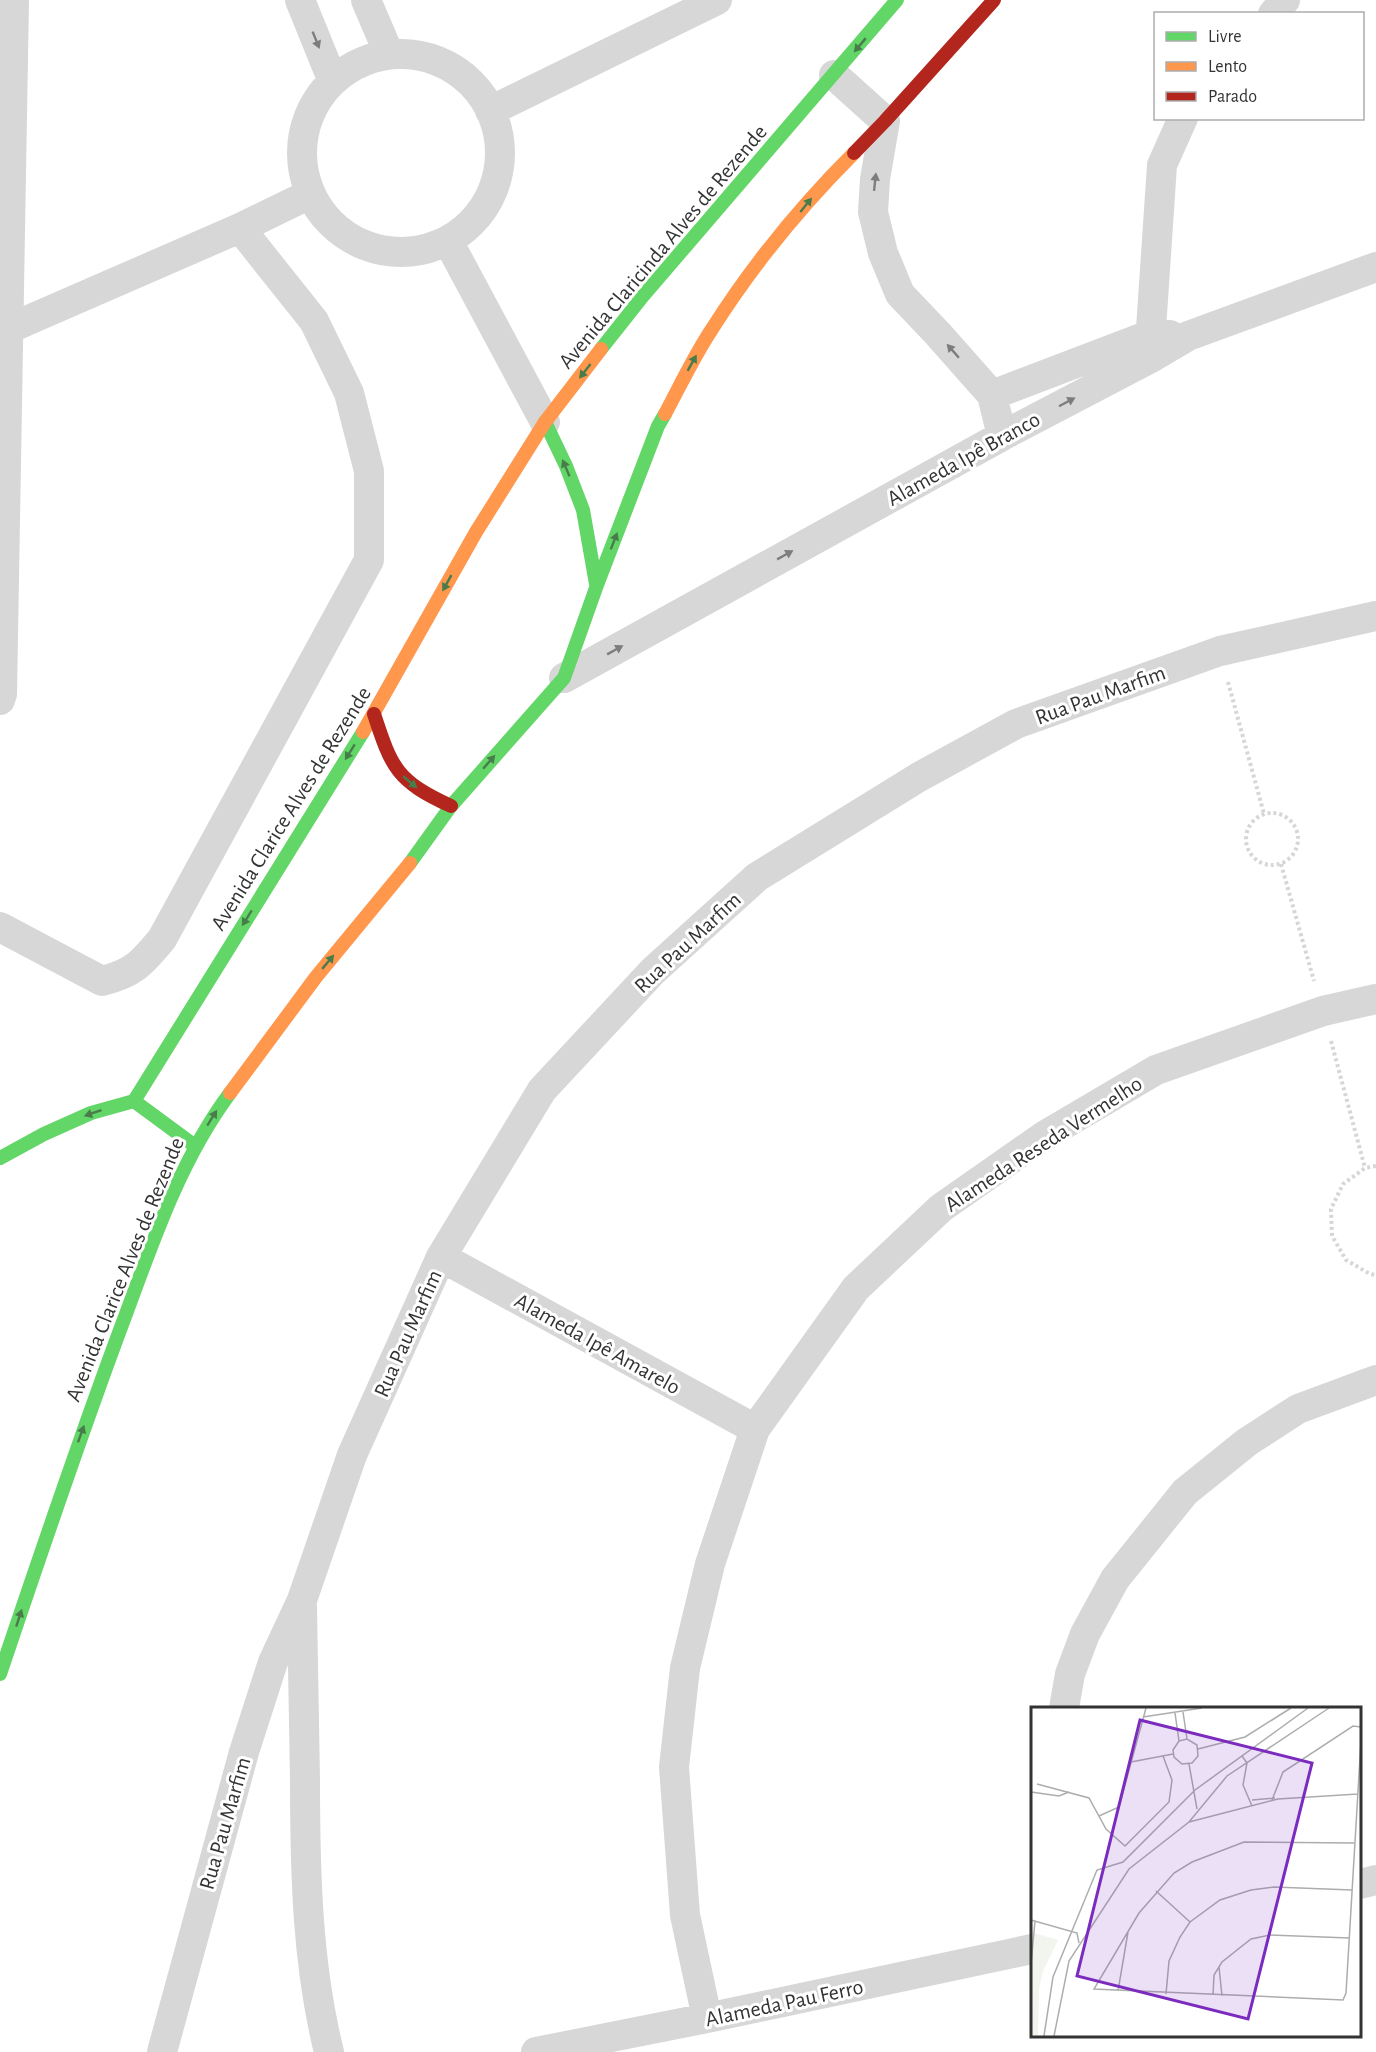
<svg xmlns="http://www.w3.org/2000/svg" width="1376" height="2052" font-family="'Alegreya Sans',sans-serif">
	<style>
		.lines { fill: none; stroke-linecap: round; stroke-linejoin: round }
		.path { stroke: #d6d6d6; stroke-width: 4; stroke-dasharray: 3 3; stroke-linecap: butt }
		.street { stroke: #d7d7d7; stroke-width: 30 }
		.fast { stroke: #63d668; stroke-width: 14 }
		.slow { stroke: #ff974d; stroke-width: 14 }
		.jam { stroke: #b3261e; stroke-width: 14 }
		.oneway { fill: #7d7d7d }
		.oneway2 { fill: #497c4b }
		.labels { text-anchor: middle; stroke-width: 6; stroke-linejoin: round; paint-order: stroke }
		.street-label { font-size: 22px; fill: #333; stroke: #fff }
		.inset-road { fill: none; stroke: #adadad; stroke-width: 1.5 }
		.view { fill: #7b2cbf; fill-opacity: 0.15; stroke: #7b2cbf; stroke-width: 3 }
		.inset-edge { fill: none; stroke: #333; stroke-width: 3 }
	</style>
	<rect width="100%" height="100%" fill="#fff"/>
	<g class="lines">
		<path class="path" d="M1228 682 1264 814
			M1246 839a26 26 0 1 1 52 0a26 26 0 1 1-52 0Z
			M1281 864 1314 981
			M1331 1041 1365 1168
			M1376 1166 1365 1168 1343 1184 1331 1209 1332 1236 1346 1260 1370 1274 1376 1275"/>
		<path class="street" d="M300 0 332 79
			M366 0 389 54
			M1273 14 1285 0
			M302 153a99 99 0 1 1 198 0a99 99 0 1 1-198 0Z
			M834 75 885 121 875 179 873 212 883 253 900 294 938 334 992 395 1002 436
			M490 111 717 0
			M448 241 545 422
			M8 329 240 228 310 194
			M1149 359 1162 165 1183 118
			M992 395 1152 334 1170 335
			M564 678 1002 436 1149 359 1188 336 1376 267
			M0 700 2 694 14 0
			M0 927 102 981C134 973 142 963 162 939L369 560V471L349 393 314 321 240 228
			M441 1257 755 1429
			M302 1607C303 1665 304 1722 305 1780 305 1871 307 1964 329 2052
			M1064 1708 1070 1674 1085 1634 1115 1579 1185 1492 1247 1442 1298 1409 1376 1380
			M1360 1884 1376 1880
			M707 2018 685 1915 674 1767 685 1668 710 1564 755 1429 856 1288 941 1208 1044 1136 1156 1070 1323 1011 1376 999
			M162 2052 244 1752 273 1662 302 1600 352 1455 441 1257 542 1090 653 971 757 877 919 777 1016 724 1220 651 1376 616
			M536 2052 707 2018 1032 1949"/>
		<path class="fast" d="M601 349 643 296 897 0
			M545 422 566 466 583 510 596 584
			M410 863 451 806 564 678 597 585 658 426 665 414
			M134 1101 195 1146
			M0 1158 44 1134 91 1113 134 1101 363 732
			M0 1674C41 1553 81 1433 126 1314 154 1238 181 1159 230 1093"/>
		<path class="slow" d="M665 414C680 386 694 356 712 329 752 266 801 206 854 153
			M363 732 476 532 545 422 601 349
			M230 1093 316 977 410 863"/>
		<path class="jam" d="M854 153 885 121 994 0
			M374 714C392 769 397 781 451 806"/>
	</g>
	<defs><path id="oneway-solid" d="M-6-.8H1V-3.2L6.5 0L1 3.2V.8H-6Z" transform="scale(1.5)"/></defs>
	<g class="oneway">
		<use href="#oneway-solid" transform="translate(316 40) rotate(68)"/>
		<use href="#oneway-solid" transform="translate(875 182) rotate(-84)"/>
		<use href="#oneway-solid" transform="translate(953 351) rotate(-131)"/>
		<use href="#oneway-solid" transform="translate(1067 402) rotate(-28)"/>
		<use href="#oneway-solid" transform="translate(785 555) rotate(-29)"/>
		<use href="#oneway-solid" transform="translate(615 650) rotate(-29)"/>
	</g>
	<g class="oneway2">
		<use href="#oneway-solid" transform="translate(860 45) rotate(130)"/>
		<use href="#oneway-solid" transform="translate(806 205) rotate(-51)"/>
		<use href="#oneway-solid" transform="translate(692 363) rotate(-61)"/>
		<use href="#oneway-solid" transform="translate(585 371) rotate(128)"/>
		<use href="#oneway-solid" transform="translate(566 468) rotate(-113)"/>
		<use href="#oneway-solid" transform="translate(614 541) rotate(-69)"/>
		<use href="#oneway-solid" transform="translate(447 583) rotate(119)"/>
		<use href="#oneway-solid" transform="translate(350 752) rotate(122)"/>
		<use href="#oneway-solid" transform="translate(489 762) rotate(-49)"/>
		<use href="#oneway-solid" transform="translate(410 782) rotate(40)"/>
		<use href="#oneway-solid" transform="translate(247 918) rotate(122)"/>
		<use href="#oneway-solid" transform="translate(328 962) rotate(-50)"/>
		<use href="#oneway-solid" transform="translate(93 1113) rotate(161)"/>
		<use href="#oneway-solid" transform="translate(212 1118) rotate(-58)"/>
		<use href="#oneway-solid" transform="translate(81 1434) rotate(-70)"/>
		<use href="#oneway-solid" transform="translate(19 1618) rotate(-72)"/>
	</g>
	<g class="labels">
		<g class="street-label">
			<text transform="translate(662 246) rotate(-50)" y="8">Avenida Claricinda Alves de Rezende</text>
			<text transform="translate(963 458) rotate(-29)" y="8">Alameda Ipê Branco</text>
			<text transform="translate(1100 694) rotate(-20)" y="8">Rua Pau Marfim</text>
			<text transform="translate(290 808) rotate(-58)" y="8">Avenida Clarice Alves de Rezende</text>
			<text transform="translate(687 942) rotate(-43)" y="8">Rua Pau Marfim</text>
			<text transform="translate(1043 1143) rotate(-33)" y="8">Alameda Reseda Vermelho</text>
			<text transform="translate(124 1269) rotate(-68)" y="8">Avenida Clarice Alves de Rezende</text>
			<text transform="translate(407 1333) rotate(-66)" y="8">Rua Pau Marfim</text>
			<text transform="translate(598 1343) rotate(29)" y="8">Alameda Ipê Amarelo</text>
			<text transform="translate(224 1823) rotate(-74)" y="8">Rua Pau Marfim</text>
			<text transform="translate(784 2002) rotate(-12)" y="8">Alameda Pau Ferro</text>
		</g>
	</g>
	<g transform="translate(1031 1707)">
		<rect width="330" height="330" fill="#fff"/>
		<path d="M0 225 27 233 12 264 8 282 7 329H0Z" fill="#f1f5ed"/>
		<path class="inset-road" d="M152 5 156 32M144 6 148 34 142 43 143 50 151 57 161 56 167 49 166 38 156 32 148 34M112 10 171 1M167 42 214 30 260 1M211 49 216 56 212 78 221 99M100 55 142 47M158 57 166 102M6 77 58 91 75 122 94 139 138 95 141 73 132 49M0 85 28 89 38 85M221 93 244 91M241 93 252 65 322 19 330 20M68 109 88 100 115 1M158 115 247 92 327 87M323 136 213 135 161 155 143 166 108 206 63 282 312 293 315 286 330 34M125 184 159 215M0 213 46 226 48 236M0 257 4 214M188 260 191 289M87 284 97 225M135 287 138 254 149 230 159 215 189 193 220 183 243 180 321 183M182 288 183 268 191 255 220 232 239 228 318 231M13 329 22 270 66 163 92 155 164 83 277 1M23 329 38 254 98 162 158 115 196 69 298 1"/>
		<path class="view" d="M109 13 281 56 217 312 46 269Z"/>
		<rect width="330" height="330" class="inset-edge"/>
	</g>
	<rect x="1154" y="12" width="210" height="108" fill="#ffffff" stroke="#adadad" stroke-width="1.5"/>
	<rect x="1166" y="32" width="30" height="9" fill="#63d668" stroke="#adadad" stroke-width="1.5"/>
	<text x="1208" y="42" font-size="18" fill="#333333">Livre</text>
	<rect x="1166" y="62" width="30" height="9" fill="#ff974d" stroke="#adadad" stroke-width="1.5"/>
	<text x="1208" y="72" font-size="18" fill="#333333">Lento</text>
	<rect x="1166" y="92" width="30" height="9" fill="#b3261e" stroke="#adadad" stroke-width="1.5"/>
	<text x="1208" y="102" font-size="18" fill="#333333">Parado</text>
</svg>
